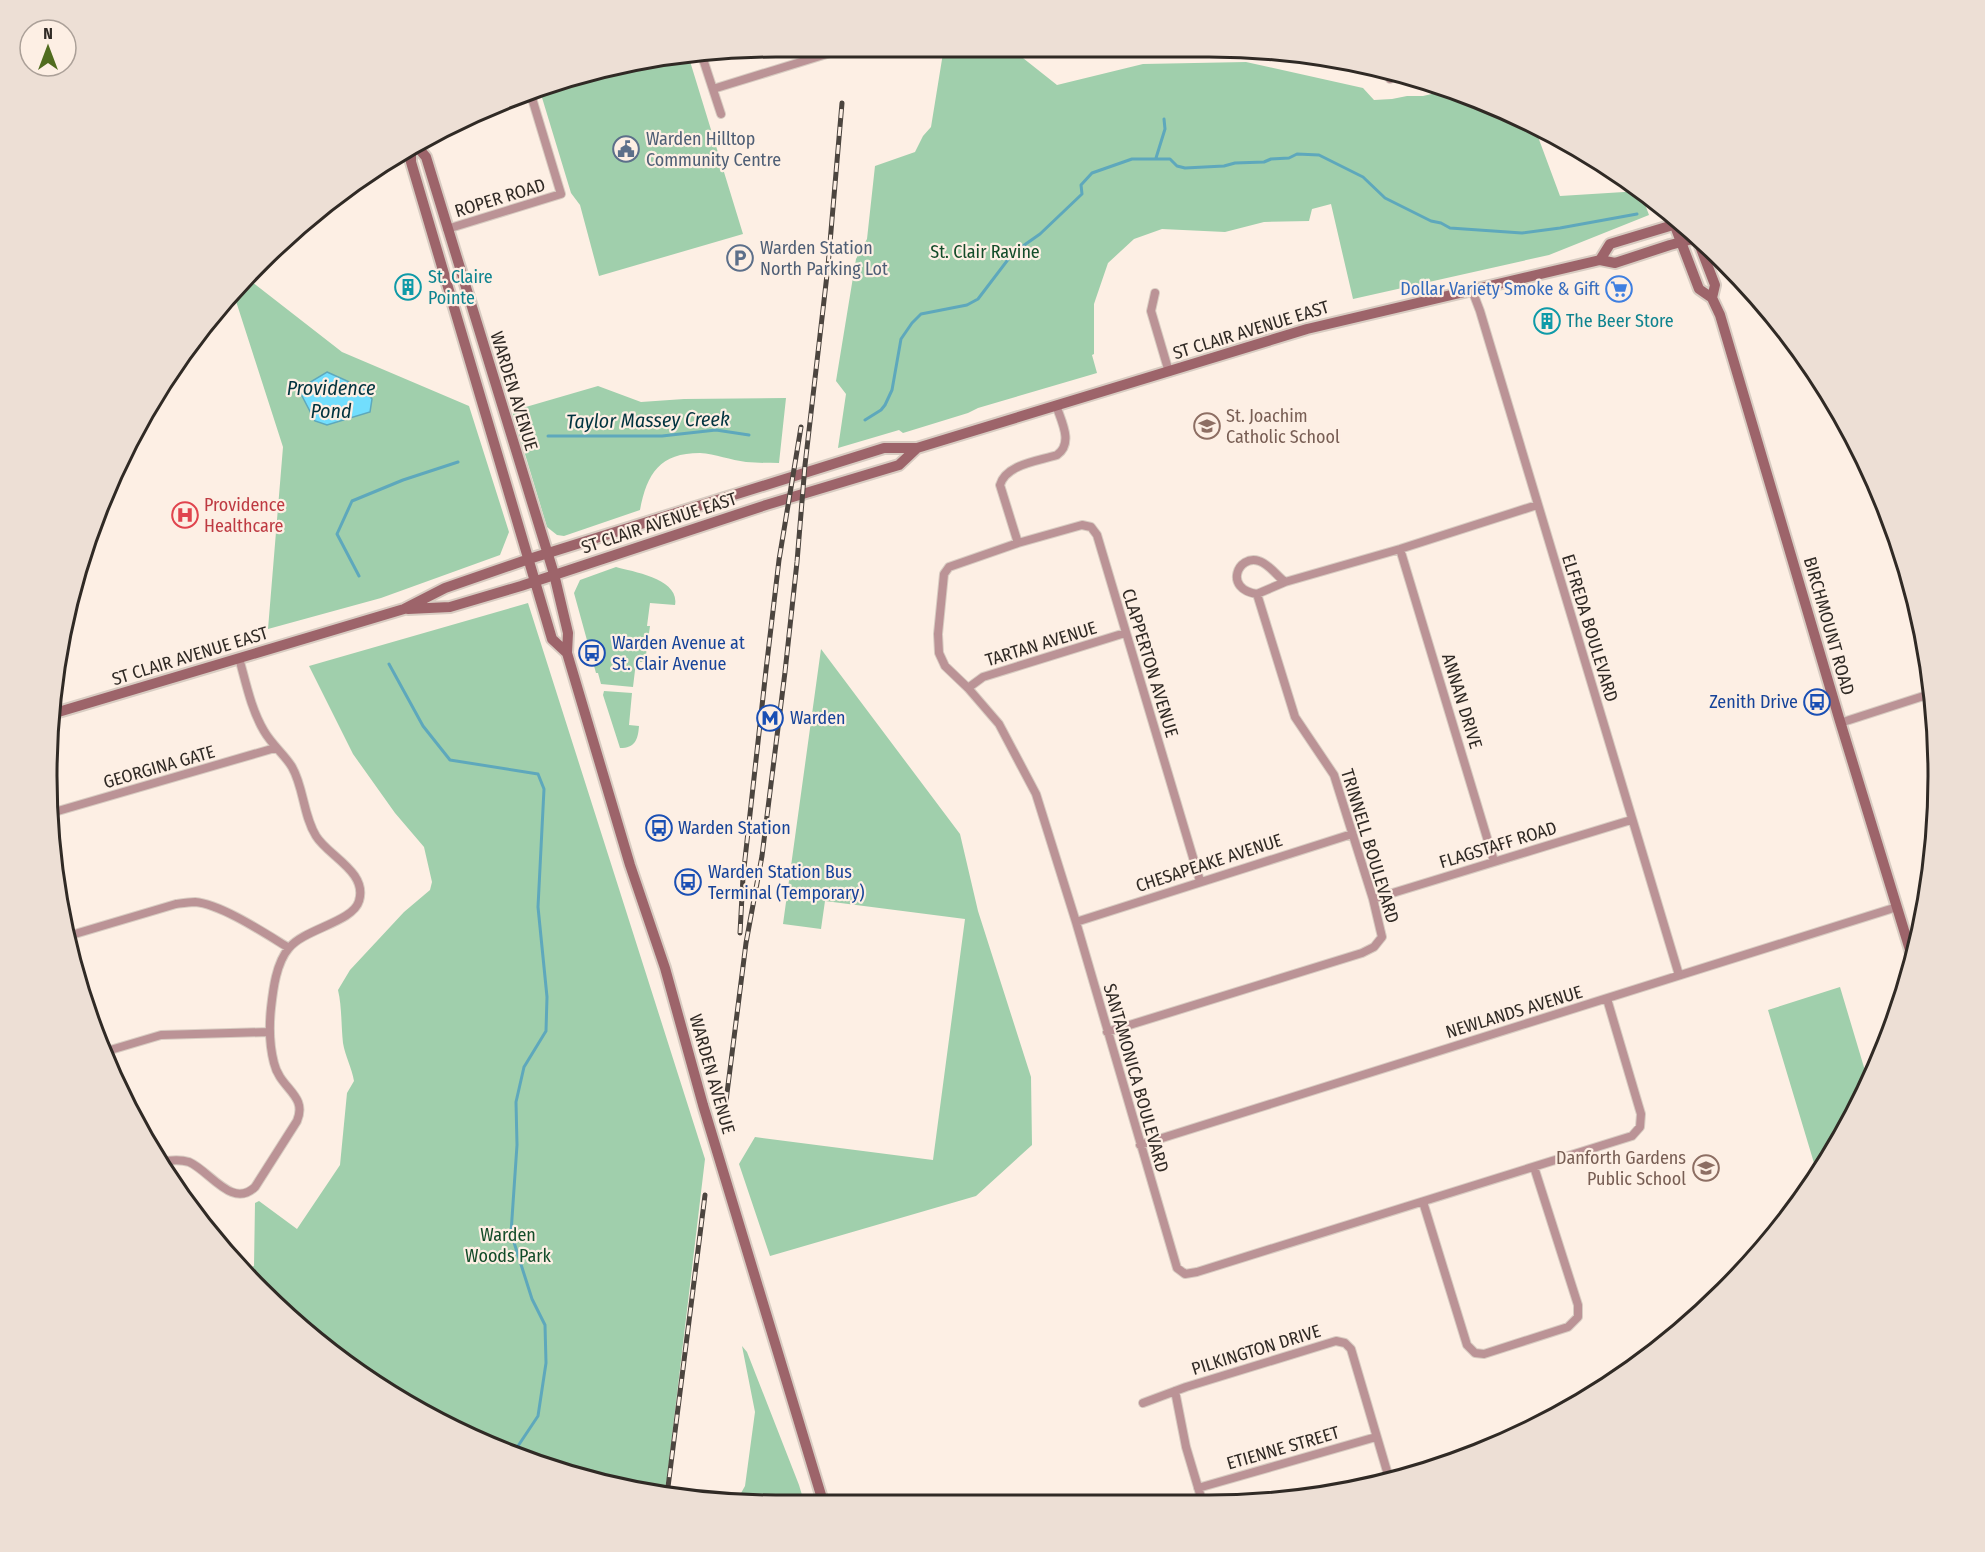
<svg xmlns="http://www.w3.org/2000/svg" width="1985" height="1552" font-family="'Fira Sans Condensed',sans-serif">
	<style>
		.green { fill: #a0cfac }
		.water { fill: #72defd; stroke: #5ea8bc; stroke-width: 1.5 }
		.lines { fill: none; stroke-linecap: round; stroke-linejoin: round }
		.stream { stroke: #5ea8bc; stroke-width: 3 }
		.minor-casing { stroke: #d8ccc2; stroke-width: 10 }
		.secondary-casing { stroke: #d8ccc2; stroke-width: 14 }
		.minor { stroke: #bb9396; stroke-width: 8 }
		.secondary { stroke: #9d646a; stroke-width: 10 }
		.rail-casing { stroke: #4c453f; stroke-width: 5 }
		.rail { stroke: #fdefe4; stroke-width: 3; stroke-dasharray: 9; stroke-linecap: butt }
		.labels { text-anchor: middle; stroke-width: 4.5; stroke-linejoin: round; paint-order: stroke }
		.service-label { font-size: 18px; fill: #4e5e75; stroke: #fdefe4; text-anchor: start }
		.street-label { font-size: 18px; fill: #302a25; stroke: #fdefe4 }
		.park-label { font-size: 18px; fill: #134c29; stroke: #fdefe4 }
		.culture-label { font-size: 18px; fill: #0d838f; stroke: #fdefe4; text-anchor: start }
		.shop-label { font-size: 18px; fill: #366cbe; stroke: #fdefe4; text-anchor: end }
		.education-label { font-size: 18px; fill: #785e54; stroke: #fdefe4; text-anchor: start }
		.health-label { font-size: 18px; fill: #be3a42; stroke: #fdefe4; text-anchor: start }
		.transit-label { font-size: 18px; fill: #164399; stroke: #fdefe4; text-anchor: start }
		.water-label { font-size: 20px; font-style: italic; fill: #00333f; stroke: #fdefe4 }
		.rim { fill: none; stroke: #302a25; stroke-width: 3 }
	</style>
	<rect width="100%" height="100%" fill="#fdefe4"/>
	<path class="green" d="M944 47H1009L1057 85 1143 64 1246 62 1363 88 1374 100 1392 99 1407 96H1423L1453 89 1534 126 1560 196 1640 191 1649 215 1549 255 1353 299 1331 204 1312 209 1309 221 1264 222 1225 232 1162 229 1134 239 1108 263 1096 298 1094 304V354L1092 355 1097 373 978 408 968 413 903 433 899 430 838 448 846 394 836 381 856 259 867 239 875 166 915 152 923 136 931 127Z
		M689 58 743 234 599 276 580 205 571 193 540 91 587 71Z
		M247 278 342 352 469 406 509 532 500 555 381 598 268 629 283 447 234 295Z
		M598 386 641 402 684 399 786 398 779 463C768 463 757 463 746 462 731 460 715 454 700 453 660 453 647 473 640 510L564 536 557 535 547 527 512 411Z
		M616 567C634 572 680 579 675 605L650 603 647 626H650L645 662H636L633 687 601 684 598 673H596L574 593 580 580Z
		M528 603 705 1159 665 1495 634 1492 497 1450 370 1382 325 1345 311 1323 302 1326 260 1292 243 1270 254 1266 255 1203 259 1201 297 1229 340 1165 347 1093 354 1081C352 1068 345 1056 343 1043 341 1025 342 1007 338 990L350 970 404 912 430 890 432 882 424 847 395 813 353 754 309 666Z
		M821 649 960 834 978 911 1031 1077 1032 1145 976 1196 770 1256 739 1164 755 1137 933 1160 965 919 825 901 821 929 783 924Z
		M604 691 632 693 629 725 639 726C638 740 635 748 620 748L603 695Z
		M1840 987 1869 1084 1863 1098 1817 1173 1768 1010Z
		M742 1346 747 1352 799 1485 805 1505H776L736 1502 745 1486 755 1412Z"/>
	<path class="water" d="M327 372 363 388 372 399 370 412 327 425 315 421 301 394 307 384Z"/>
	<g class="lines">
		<path class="stream" d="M1156 158 1165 129 1164 119
			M865 420 881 410 885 405 892 390 901 339 912 323 921 314 967 305 978 299 1013 253 1040 234 1082 194 1081 185 1092 173 1132 159H1170L1177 166 1185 168 1224 166 1235 163 1264 162 1271 159 1289 158 1297 154 1319 155 1363 177 1385 198 1431 221 1441 223 1450 228 1522 233 1560 228 1637 214
			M548 436H662L716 430 749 435
			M359 576 337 534 352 501 403 480 458 462
			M389 664 423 726 450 760 538 774 544 789 538 907 547 997 546 1031 524 1067 516 1102 517 1145 511 1233 532 1299 545 1325 546 1363 538 1416 512 1455"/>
		<g class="minor-casing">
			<path id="minor" d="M702 56 721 114
				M1390 75V79
				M713 89 830 53 841 47
				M447 229 561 194 531 95
				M1472 290 1480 311 1679 975
				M1155 293 1151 311 1169 372
				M1018 543 1000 485C1006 464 1039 461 1057 455 1074 443 1061 421 1056 405
				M1400 549 1494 861
				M1257 594C1223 589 1238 554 1259 561 1269 564 1277 576 1285 582
				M968 688 983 677 1125 633
				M1840 723 1933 693
				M51 813 275 748
				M1200 881 1097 535 1091 527 1082 525 1018 543 949 567 944 574 938 634 939 653 945 666 968 688 999 724 1036 794 1076 922 1177 1268 1185 1274 1197 1272 1632 1136 1640 1127 1641 1114 1607 999
				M1373 899 1631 820
				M1076 922 1352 834
				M68 936 176 904C183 903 189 902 195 902 221 904 266 934 289 948
				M1107 1032 1362 953 1374 947 1382 937 1373 899 1334 775 1295 717 1257 594 1285 582 1400 549 1537 505
				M107 1051 161 1035 269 1032
				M1140 1145 1897 907
				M160 1162C170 1160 180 1159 189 1162 210 1171 232 1209 255 1187L297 1121C308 1095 280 1089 274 1063 269 1044 269 1027 271 1008 273 990 276 963 289 948 304 929 353 922 359 901 368 872 328 856 316 836 303 815 304 788 292 767 285 755 272 745 264 731 251 709 246 683 239 658
				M1423 1202 1467 1345 1475 1353 1484 1354 1568 1327 1578 1317V1305L1534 1167
				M1175 1391 1186 1447 1203 1504
				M1143 1403 1186 1387 1336 1341 1345 1343 1351 1349 1389 1478
				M1198 1488 1376 1437"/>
		</g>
		<g class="secondary-casing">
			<path id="secondary" d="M414 143 426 157 554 574 568 633 567 653 630 865 665 968 703 1105 824 1505
				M411 145V162L552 639 567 653
				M1670 213 1699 289 1712 298 1720 315 1839 718 1914 963
				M1695 233 1715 285 1712 298
				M1600 260 1610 244 1683 222
				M408 609 450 607 521 586 766 505 899 465 917 448
				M55 713 404 609 445 588 529 559 884 448H917L1307 329 1600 260 1615 263 1670 245 1700 237"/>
		</g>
		<use href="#minor" class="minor"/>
		<use href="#secondary" class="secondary"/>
		<g class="rail-casing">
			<path id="rail" d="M740 933 743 877 766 670 779 560 801 427
				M726 1101 746 943 762 856 785 672 797 562 805 465 828 266 842 103
				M667 1495 705 1195"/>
		</g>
		<use href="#rail" class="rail"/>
	</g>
	<defs>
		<g id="civic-ring" transform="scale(1.35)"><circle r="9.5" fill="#fdefe4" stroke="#5c6f8a" stroke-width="1.5"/><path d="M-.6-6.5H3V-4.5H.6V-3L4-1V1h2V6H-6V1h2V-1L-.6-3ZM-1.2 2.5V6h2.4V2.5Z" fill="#5c6f8a"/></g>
		<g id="parking-ring" transform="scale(1.35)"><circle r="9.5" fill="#fdefe4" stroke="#5c6f8a" stroke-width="1.5"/><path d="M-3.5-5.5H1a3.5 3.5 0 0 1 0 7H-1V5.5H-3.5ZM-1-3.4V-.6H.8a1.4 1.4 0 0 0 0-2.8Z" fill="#5c6f8a"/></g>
		<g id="building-ring" transform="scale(1.35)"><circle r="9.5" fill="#fdefe4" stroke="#0f9aa8" stroke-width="1.5"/><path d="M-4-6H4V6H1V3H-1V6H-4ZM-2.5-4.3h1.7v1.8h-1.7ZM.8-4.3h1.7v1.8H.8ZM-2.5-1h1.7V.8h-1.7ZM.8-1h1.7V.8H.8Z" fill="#0f9aa8"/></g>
		<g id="supermarket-ring" transform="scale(1.35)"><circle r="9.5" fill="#fdefe4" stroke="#3f7fe0" stroke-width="1.5"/><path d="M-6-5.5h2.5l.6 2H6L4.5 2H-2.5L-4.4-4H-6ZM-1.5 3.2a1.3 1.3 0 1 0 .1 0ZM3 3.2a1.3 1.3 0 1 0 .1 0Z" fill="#3f7fe0"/></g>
		<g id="school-ring" transform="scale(1.35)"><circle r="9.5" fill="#fdefe4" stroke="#8d6e63" stroke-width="1.5"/><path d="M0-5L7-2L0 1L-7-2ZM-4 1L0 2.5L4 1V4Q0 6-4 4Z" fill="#8d6e63"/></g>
		<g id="hospital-ring" transform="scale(1.35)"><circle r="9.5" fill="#fdefe4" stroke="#e0444e" stroke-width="1.5"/><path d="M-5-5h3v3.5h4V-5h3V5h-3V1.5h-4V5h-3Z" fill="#e0444e"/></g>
		<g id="bus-ring" transform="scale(1.35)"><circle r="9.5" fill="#fdefe4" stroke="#1a4fb4" stroke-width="1.5"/><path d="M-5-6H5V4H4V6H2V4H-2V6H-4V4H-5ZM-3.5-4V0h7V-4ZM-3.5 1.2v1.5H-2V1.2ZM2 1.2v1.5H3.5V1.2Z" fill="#1a4fb4"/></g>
		<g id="metro-ring" transform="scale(1.35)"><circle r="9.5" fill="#fdefe4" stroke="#1a4fb4" stroke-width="1.5"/><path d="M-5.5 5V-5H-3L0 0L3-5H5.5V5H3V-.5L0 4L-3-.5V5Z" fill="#1a4fb4"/></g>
	</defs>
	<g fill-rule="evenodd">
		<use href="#civic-ring" x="626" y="149"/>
		<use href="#parking-ring" x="740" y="258"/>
		<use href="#building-ring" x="408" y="287"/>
		<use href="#supermarket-ring" x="1619" y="289"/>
		<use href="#building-ring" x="1547" y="321"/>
		<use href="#school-ring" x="1207" y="426"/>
		<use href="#hospital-ring" x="185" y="515"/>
		<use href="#bus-ring" x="592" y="653"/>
		<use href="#bus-ring" x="1817" y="702"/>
		<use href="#metro-ring" x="770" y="718"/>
		<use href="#bus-ring" x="659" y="828"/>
		<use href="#bus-ring" x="688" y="882"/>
		<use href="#school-ring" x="1706" y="1168"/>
	</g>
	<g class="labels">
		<g class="service-label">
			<text x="646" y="145">Warden Hilltop<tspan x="646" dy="21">Community Centre</tspan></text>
			<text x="760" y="254">Warden Station<tspan x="760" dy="21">North Parking Lot</tspan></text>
		</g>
		<g class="street-label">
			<text transform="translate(500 198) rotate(-17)" y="6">ROPER ROAD</text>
			<text transform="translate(1251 330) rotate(-17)" y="6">ST CLAIR AVENUE EAST</text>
			<text transform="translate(514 391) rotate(73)" y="6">WARDEN AVENUE</text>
			<text transform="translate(659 523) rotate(-18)" y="6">ST CLAIR AVENUE EAST</text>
			<text transform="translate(1829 626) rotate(74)" y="6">BIRCHMOUNT ROAD</text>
			<text transform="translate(1590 628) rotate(73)" y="6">ELFREDA BOULEVARD</text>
			<text transform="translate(1041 644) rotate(-17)" y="6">TARTAN AVENUE</text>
			<text transform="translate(190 656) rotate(-17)" y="6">ST CLAIR AVENUE EAST</text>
			<text transform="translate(1150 663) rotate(73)" y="6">CLAPPERTON AVENUE</text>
			<text transform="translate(1462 701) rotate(73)" y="6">ANNAN DRIVE</text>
			<text transform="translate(159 767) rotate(-16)" y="6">GEORGINA GATE</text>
			<text transform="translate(1498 845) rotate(-17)" y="6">FLAGSTAFF ROAD</text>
			<text transform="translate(1370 846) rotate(73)" y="6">TRINNELL BOULEVARD</text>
			<text transform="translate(1209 863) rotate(-18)" y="6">CHESAPEAKE AVENUE</text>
			<text transform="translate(1514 1012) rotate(-17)" y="6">NEWLANDS AVENUE</text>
			<text transform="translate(712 1074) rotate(74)" y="6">WARDEN AVENUE</text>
			<text transform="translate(1136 1078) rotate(74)" y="6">SANTAMONICA BOULEVARD</text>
			<text transform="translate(1256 1350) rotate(-17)" y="6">PILKINGTON DRIVE</text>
			<text transform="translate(1283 1448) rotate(-16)" y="6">ETIENNE STREET</text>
		</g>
		<g class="park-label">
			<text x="985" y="258">St. Clair Ravine</text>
			<text x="508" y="1241">Warden<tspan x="508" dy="21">Woods Park</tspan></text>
		</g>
		<g class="culture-label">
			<text x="428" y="283">St. Claire<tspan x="428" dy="21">Pointe</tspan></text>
			<text x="1566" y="327">The Beer Store</text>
		</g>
		<g class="shop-label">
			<text x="1600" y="295">Dollar Variety Smoke &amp; Gift</text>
		</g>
		<g class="education-label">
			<text x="1226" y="422">St. Joachim<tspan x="1226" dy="21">Catholic School</tspan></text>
			<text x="1686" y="1164" text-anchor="end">Danforth Gardens<tspan x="1686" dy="21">Public School</tspan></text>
		</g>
		<g class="health-label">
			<text x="204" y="511">Providence<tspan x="204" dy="21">Healthcare</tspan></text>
		</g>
		<g class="transit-label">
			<text x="612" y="649">Warden Avenue at<tspan x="612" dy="21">St. Clair Avenue</tspan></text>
			<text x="1798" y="708" text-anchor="end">Zenith Drive</text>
			<text x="790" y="724">Warden</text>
			<text x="678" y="834">Warden Station</text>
			<text x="708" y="878">Warden Station Bus<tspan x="708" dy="21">Terminal (Temporary)</tspan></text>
		</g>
		<g class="water-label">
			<text x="331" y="395">Providence<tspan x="331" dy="23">Pond</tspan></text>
			<text transform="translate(648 420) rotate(-1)" y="7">Taylor Massey Creek</text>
		</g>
	</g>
	<path d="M0 0H1985V1552H0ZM776 57H1209A719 719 0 0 1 1928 776V776A719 719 0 0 1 1209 1495H776A719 719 0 0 1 57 776V776A719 719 0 0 1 776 57Z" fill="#eddfd5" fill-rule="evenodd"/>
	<path class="rim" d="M776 57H1209A719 719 0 0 1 1928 776V776A719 719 0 0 1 1209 1495H776A719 719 0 0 1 57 776V776A719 719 0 0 1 776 57Z"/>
	<g transform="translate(48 48)"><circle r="28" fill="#fdefe4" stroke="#aba098" stroke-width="1.5"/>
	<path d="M0-4.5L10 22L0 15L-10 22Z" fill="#506c1f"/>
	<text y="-9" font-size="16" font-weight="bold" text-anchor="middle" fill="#302a25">N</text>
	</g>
</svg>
